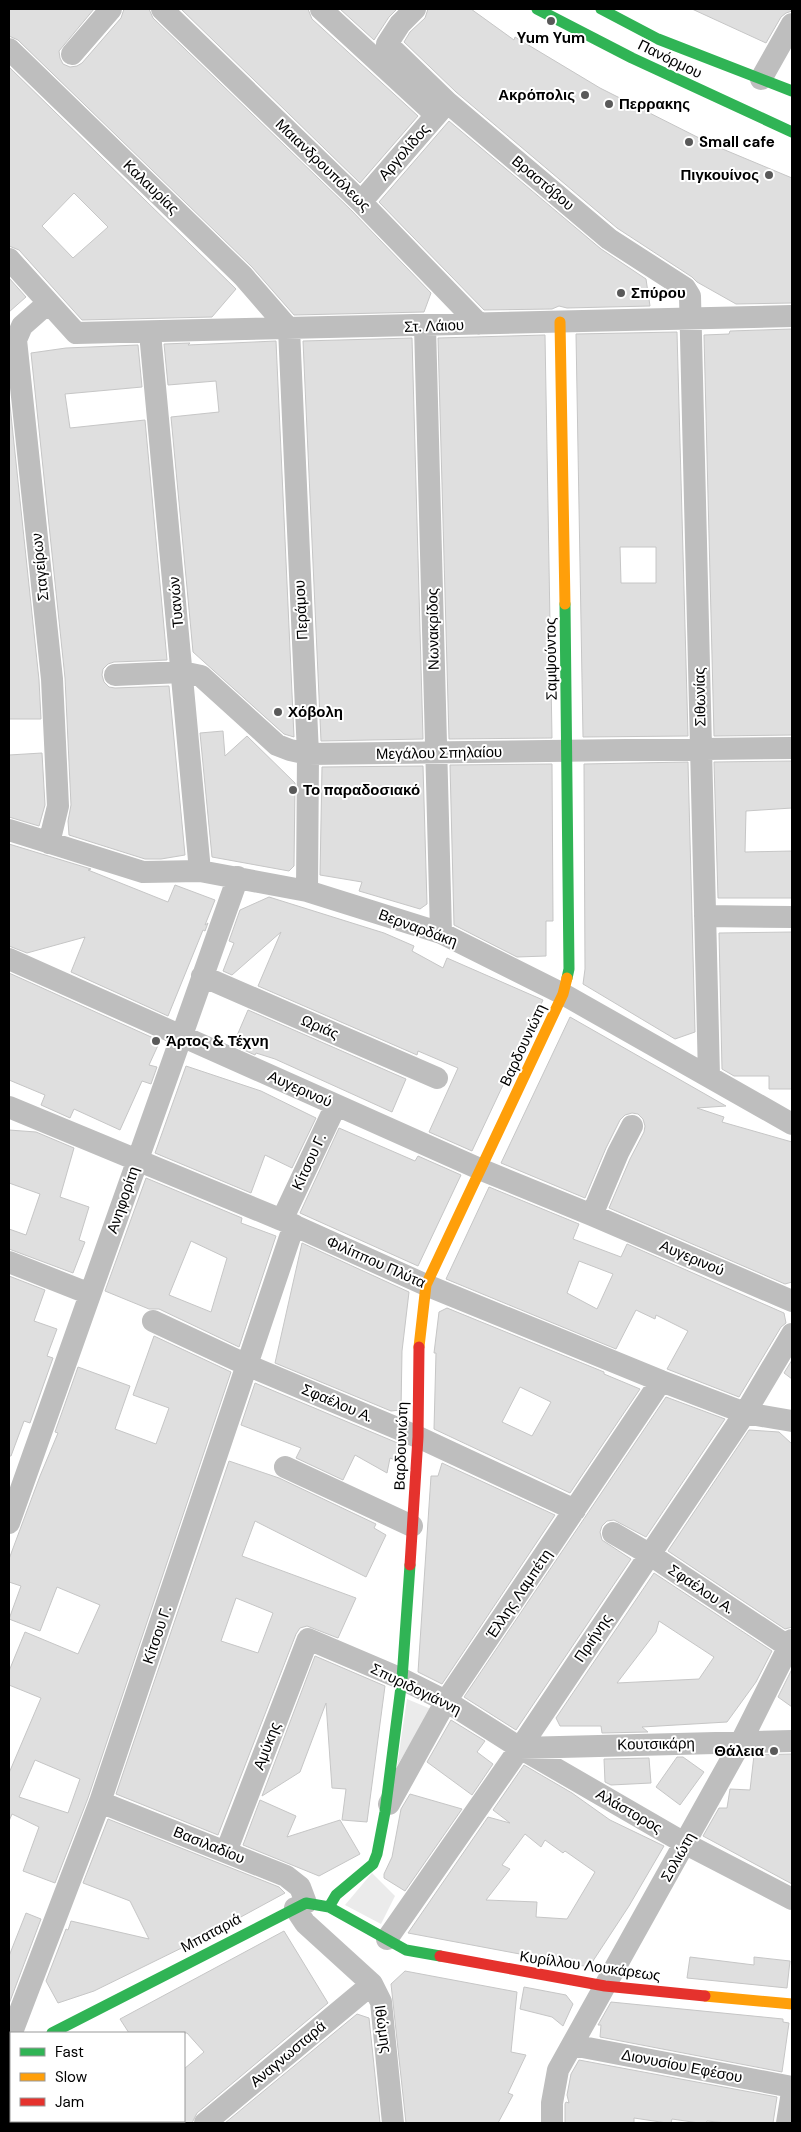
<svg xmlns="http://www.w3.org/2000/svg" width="801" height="2132" font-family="'DM Sans',sans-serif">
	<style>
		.green { fill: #ebebeb }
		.building { fill: #dfdfdf; stroke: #c6c6c6; fill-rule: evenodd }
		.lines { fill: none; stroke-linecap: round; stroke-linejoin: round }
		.street { stroke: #bebebe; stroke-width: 22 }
		.fast { stroke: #30b455; stroke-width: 11 }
		.slow { stroke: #ff9f0a; stroke-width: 11 }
		.jam { stroke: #e5322d; stroke-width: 11 }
		.poi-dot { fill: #595959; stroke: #fff; stroke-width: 2 }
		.labels { text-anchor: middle; stroke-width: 4; stroke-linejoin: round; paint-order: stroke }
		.poi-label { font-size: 15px; font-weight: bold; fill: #000; stroke: #fff; text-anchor: start }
		.street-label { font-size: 15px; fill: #000; stroke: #fff }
	</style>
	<rect width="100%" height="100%" fill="#fff"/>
	<path class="green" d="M407 1699 431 1709 397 1766Z
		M372 1873 395 1896 381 1924 345 1905Z"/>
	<path class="building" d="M9 9H94L59 51 60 58 63 64 70 67 77 66 82 63 121 18 124 9H149L153 18 352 211 431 293 424 312 294 315 252 267 18 40 9 36Z
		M181 9H308L312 19 418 116 360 183Z
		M340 9H397L389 17 374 40Z
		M428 9H471L514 40 515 37 600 88 713 145 792 178V303L736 304 697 282 692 277 617 228 456 92 404 42 410 32 425 18Z
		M692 9H792V11L786 13 781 17 766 43Z
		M9 67 236 289 212 317 82 320 19 250 9 246ZM74 193 108 227 73 258 42 226Z
		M449 121 601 249 646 279 650 306 567 308 559 306 552 309 484 310 379 202Z
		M9 278 26 297 9 312Z
		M792 329V735L714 736 704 335 729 334 730 331Z
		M677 332 688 736 583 737 576 334ZM620 547H656V583H621Z
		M545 335 552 738 449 739 438 338Z
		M412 338 423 739 321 741 303 341Z
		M276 341 294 737 284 734 193 652 171 417 219 412 216 381 168 385 164 344 190 343 188 345Z
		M138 345 142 387 65 394 70 428 145 420 167 660 114 662 108 664 103 669 102 675 104 682 109 687 115 688 169 686 185 855 161 859H145L69 835 68 821 71 805 65 678 31 353 66 348Z
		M9 396 39 680 41 719H9Z
		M223 731 225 756 247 736 295 783 294 866 289 871 212 857 200 733Z
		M42 753 45 805 39 826 9 817V755Z
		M792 761V808L746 811 745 852 792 851V898H718L714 762Z
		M688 762 695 1032 675 1039 583 984 585 969 584 764Z
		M552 764 553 921H546V956L517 957 454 925 450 765Z
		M423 766 427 904 420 909 359 891 362 882 320 875 322 767Z
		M9 844 91 869 88 870 168 902 175 885 215 900 205 925 208 923 205 931 203 930 168 1016 71 972 85 937 27 953 9 946Z
		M269 897 384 933 414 946 412 951 443 968 447 958 543 1000 472 1151 429 1132 458 1068 418 1051 417 1055 258 986 281 932 232 975 223 971 234 943 229 941 240 910Z
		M792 932V1089H769V1076H734L722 1069 719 933Z
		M9 973 160 1041 149 1065 157 1067 151 1084 142 1081 120 1130 74 1109 70 1118 41 1105 45 1095 9 1080Z
		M248 1010 406 1079 392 1112 275 1059 256 1053 255 1055 233 1045Z
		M570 1017 726 1106 697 1108 724 1117 722 1122 792 1142V1282L785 1284 609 1208 630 1159 644 1132 645 1126 643 1119 638 1114 632 1113 625 1115 620 1120 606 1148 585 1198 501 1163Z
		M186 1066 261 1091 316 1118 292 1168 265 1155 251 1193 155 1153Z
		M339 1128 415 1161 418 1156 461 1175 418 1266 300 1213Z
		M9 1130 36 1132 74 1148 60 1197 89 1207 79 1240 85 1242 73 1273 9 1249V1229L26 1235 40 1194 9 1183Z
		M146 1178 242 1218 241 1223 276 1236 239 1347 159 1309H149L105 1291ZM191 1241 227 1258 211 1312 169 1295Z
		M489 1187 579 1224 573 1239 621 1257 627 1244 784 1313 786 1323 781 1327 739 1397 667 1369 688 1331 656 1315 655 1319 636 1310 616 1349 446 1279ZM579 1261 613 1274 597 1309 567 1293Z
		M302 1243 409 1292 402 1351 401 1410 391 1411 275 1363Z
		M9 1276 45 1290 34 1321 57 1329 47 1356 53 1358 30 1423 24 1421 11 1456H9Z
		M447 1308 604 1372V1374L640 1389 570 1493 434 1429 436 1353H434L439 1312ZM520 1387 551 1402 532 1436 502 1422Z
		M154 1336 231 1372 88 1798 55 1883 23 1871 39 1827 12 1814 9 1821V1773L41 1698 9 1685V1671L25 1632 78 1654 100 1605 57 1587 40 1631 9 1619 21 1586 9 1582V1559L40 1476 58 1433 55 1432 78 1367 130 1386 115 1429 156 1444 169 1408 133 1395ZM35 1760 80 1779 68 1813 19 1797Z
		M792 1360V1379L784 1373Z
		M255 1383 400 1444 395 1460 390 1458 387 1473 355 1455 343 1480 296 1458 301 1448 241 1425Z
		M666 1397 725 1419 646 1537 614 1520 607 1521 602 1526 600 1532 602 1540 631 1559 516 1730 464 1697Z
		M749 1430 779 1432 792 1444V1627L785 1629 668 1551Z
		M229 1461 279 1478 376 1524 374 1528 386 1535 366 1577 255 1521 242 1556 356 1598 338 1638 307 1626 300 1628 296 1634 218 1835 116 1794ZM236 1598 273 1613 258 1653 221 1641Z
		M442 1463 555 1515 442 1684 418 1672 431 1476H438Z
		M654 1573 772 1651 756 1682 727 1722 642 1727 648 1732 602 1733 601 1726H560L556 1718ZM659 1621 714 1657 699 1679 617 1683 656 1632Z
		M315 1656 385 1686 367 1822 342 1820 346 1789 332 1788 326 1703 300 1772 262 1796Z
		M792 1669V1707L778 1697Z
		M451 1720 485 1741 477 1752 493 1764 472 1795 427 1762Z
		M792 1754V1884L703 1836 719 1808H727L730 1789 750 1790 754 1755Z
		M677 1757H683L704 1772 680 1805 656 1787Z
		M649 1758 651 1783 611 1785 605 1782 604 1759Z
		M524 1765 572 1793 610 1820 664 1846 629 1906 589 1967 408 1933 488 1817 510 1823 493 1810ZM525 1834 541 1847 545 1840 563 1853 565 1851 595 1872 567 1919 536 1917 537 1902 486 1900 510 1869 502 1865Z
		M410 1794 462 1809 405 1891 384 1878V1874L392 1857 401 1809Z
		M260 1800 296 1816 287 1837 340 1820 360 1854 319 1876 243 1845Z
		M108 1819 279 1887 285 1893 204 1937 94 1991 58 2003 46 1981 66 1929 68 1930 71 1921 149 1939 130 1901 83 1883Z
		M26 1913 41 1919 9 2004V1956Z
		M284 1931 328 2003 197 2113 192 2123H184V2069L204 2052 187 2033H129L120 2019Z
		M690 1957 754 1965V1957L790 1961 787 1988 687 1978Z
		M405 1971 517 1992 511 2052 526 2055 508 2093 513 2095 498 2123H406L391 1984Z
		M524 1987 566 1995 573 2004 563 2026 552 2017 520 2009Z
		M611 2002 783 2019V2022L789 2023 782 2072 600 2037 601 2025H598Z
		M357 2014 369 2018 380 2123H225Z
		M579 2060 777 2097 773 2123H727L707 2121 706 2123H699L672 2119 671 2123H667L634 2118V2123H565V2104L566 2102 569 2103 567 2095 571 2074Z"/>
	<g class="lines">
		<path class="street" d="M162 9 361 202 479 324
			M321 9 436 115
			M415 9 400 24 387 44 447 102 609 239 685 288 690 296 709 1076
			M9 49 243 276 289 329
			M72 54 111 9
			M761 79 792 24
			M361 202 445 105
			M9 259 76 333 792 316
			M48 303 22 326 16 340 52 679 58 806 49 843
			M425 326 441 933
			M289 329 308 754 307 891
			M150 333 200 871
			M115 675 182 672 201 676 277 745 290 750 308 754 792 748
			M9 830 143 872 200 871 307 891 441 933 563 994 792 1124
			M705 916 792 917
			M9 959 482 1170 592 1215 792 1301
			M202 976 437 1078
			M9 1107 282 1220 426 1285 661 1381 745 1413 792 1421
			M592 1215 618 1153 632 1126
			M282 1220 336 1105
			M9 1262 90 1294
			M153 1321 247 1365 418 1437 575 1510
			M285 1467 412 1526
			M9 1523 238 877
			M613 1533 649 1554 789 1647
			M521 1748 792 1741
			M100 1802 286 1876 300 1887 306 1903
			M389 1804 446 1701 661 1381
			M226 1852 308 1639 402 1679 446 1701 520 1748 686 1844 792 1899
			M295 1908 305 1923 372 1984 381 2002 393 2123
			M387 1939 520 1748 745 1413 792 1334
			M9 2040 100 1802 294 1225
			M572 2045 792 2087
			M205 2123 372 1984
			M552 2123V2103L558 2070 741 1742 792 1640
			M787 2123 792 2092"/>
		<path class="fast" d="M537 9 632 58 792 132
			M601 9 658 39 792 91
			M565 604 569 969 567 978
			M329 1907 336 1895 373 1864 377 1854 385 1812 402 1679 410 1565
			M52 2033 306 1903 329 1907 406 1950 440 1956"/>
		<path class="slow" d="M560 322 565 604
			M419 1347 426 1285 563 994 567 978
			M705 1996 792 2004
			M9 2077 11 2082
			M29 2121 30 2123"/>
		<path class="jam" d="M410 1565 418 1437 419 1347
			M440 1956 605 1986 705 1996
			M9 2056 11 2055"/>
	</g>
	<g class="poi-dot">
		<circle cx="551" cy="21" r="5"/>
		<circle cx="585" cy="95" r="5"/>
		<circle cx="609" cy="104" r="5"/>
		<circle cx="689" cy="142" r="5"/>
		<circle cx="769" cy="175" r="5"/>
		<circle cx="621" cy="293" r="5"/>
		<circle cx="278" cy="712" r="5"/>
		<circle cx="293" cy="790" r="5"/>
		<circle cx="156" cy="1041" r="5"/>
		<circle cx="774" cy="1751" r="5"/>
	</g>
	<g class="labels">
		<g class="poi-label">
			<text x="551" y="43" text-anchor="middle">Yum Yum</text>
			<text x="575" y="100" text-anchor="end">Ακρόπολις</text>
			<text x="619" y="109">Περρακης</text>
			<text x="699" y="147">Small cafe</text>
			<text x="759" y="180" text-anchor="end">Πιγκουίνος</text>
			<text x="631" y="298">Σπύρου</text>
			<text x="288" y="717">Χόβολη</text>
			<text x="303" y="795">Το παραδοσιακό</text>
			<text x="166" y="1046">Άρτος &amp; Τέχνη</text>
			<text x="764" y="1756" text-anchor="end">Θάλεια</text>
		</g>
		<g class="street-label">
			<text transform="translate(670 59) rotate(26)" y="5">Πανόρμου</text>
			<text transform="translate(404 152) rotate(-49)" y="5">Αργολίδος</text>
			<text transform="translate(323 165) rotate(44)" y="5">Μαιανδρουπόλεως</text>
			<text transform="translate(543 183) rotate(40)" y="5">Βραστόβου</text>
			<text transform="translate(151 187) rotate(44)" y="5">Καλαυρίας</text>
			<text transform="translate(434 326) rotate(-2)" y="5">Στ. Λάιου</text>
			<text transform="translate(40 567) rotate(-96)" y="5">Σταγείρων</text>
			<text transform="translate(176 602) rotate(-95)" y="5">Τυανών</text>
			<text transform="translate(301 610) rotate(-93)" y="5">Περάμου</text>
			<text transform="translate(433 629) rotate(-91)" y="5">Νωνακρίδος</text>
			<text transform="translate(551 659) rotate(-91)" y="5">Σαμψούντος</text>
			<text transform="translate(700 697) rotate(-91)" y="5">Σιθωνίας</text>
			<text transform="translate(439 753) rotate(-1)" y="5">Μεγάλου Σπηλαίου</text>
			<text transform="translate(418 928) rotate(20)" y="5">Βερναρδάκη</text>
			<text transform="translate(320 1027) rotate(23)" y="5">Ωριάς</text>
			<text transform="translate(523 1045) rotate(-65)" y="5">Βαρδουνιώτη</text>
			<text transform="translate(300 1089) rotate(24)" y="5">Αυγερινού</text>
			<text transform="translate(309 1162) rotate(-65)" y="5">Κίτσου Γ.</text>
			<text transform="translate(123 1200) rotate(-71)" y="5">Ανηφορίτη</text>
			<text transform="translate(692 1258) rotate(23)" y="5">Αυγερινού</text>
			<text transform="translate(376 1262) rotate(24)" y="5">Φιλίππου Πλύτα</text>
			<text transform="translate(337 1403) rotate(23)" y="5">Σφαέλου Α.</text>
			<text transform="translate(401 1446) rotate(-88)" y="5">Βαρδουνιώτη</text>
			<text transform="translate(701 1589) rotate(34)" y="5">Σφαέλου Α.</text>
			<text transform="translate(519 1594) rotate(-56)" y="5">Έλλης Λαμπέτη</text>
			<text transform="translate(157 1635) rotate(-71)" y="5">Κίτσου Γ.</text>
			<text transform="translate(593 1638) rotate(-56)" y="5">Πριήνης</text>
			<text transform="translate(416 1689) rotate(26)" y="5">Σπυριδογιάννη</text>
			<text transform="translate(656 1744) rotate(-1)" y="5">Κουτσικάρη</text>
			<text transform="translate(267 1746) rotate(-69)" y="5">Αμύκης</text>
			<text transform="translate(629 1811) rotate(30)" y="5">Αλάστορος</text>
			<text transform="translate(209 1845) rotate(22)" y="5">Βασιλαδίου</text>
			<text transform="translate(678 1857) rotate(-61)" y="5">Σολιώτη</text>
			<text transform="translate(211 1933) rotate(-28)" y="5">Μπαταριά</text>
			<text transform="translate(590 1966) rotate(8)" y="5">Κυρίλλου Λουκάρεως</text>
			<text transform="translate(383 2029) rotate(82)" y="5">Ιθώμης</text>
			<text transform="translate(288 2054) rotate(-40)" y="5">Αναγνωσταρά</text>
			<text transform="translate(682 2066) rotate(11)" y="5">Διονυσίου Εφέσου</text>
		</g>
	</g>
	<rect width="801" height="2132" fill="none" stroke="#000000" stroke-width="20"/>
	<rect x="10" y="2032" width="175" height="90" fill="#ffffff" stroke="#999999"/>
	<rect x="20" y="2048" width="25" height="8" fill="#30b455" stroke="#999999"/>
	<text x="55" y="2057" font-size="15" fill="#000000">Fast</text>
	<rect x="20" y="2073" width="25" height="8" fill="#ff9f0a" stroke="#999999"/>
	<text x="55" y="2082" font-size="15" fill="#000000">Slow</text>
	<rect x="20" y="2098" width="25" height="8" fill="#e5322d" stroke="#999999"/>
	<text x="55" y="2107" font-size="15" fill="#000000">Jam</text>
</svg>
